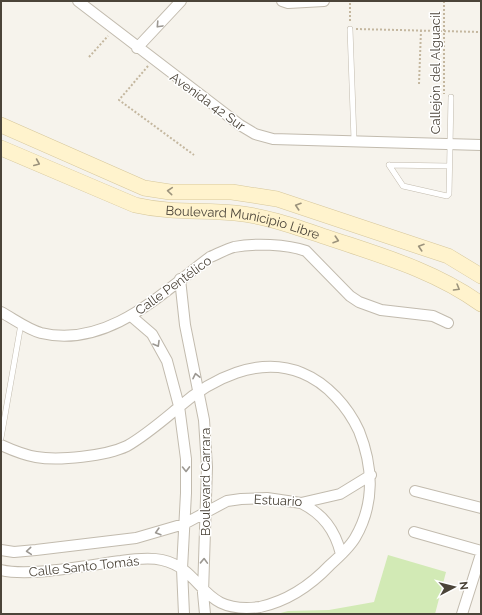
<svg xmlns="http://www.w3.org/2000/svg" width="482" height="615" font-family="Raleway,sans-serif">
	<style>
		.green { fill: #d2eab5 }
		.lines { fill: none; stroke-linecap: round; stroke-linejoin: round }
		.service-casing { stroke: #c2bbae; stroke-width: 6 }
		.minor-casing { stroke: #c2bbae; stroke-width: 12 }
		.secondary-casing { stroke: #d6c79b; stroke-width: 16 }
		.path { stroke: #c4b79f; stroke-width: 2; stroke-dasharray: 2 2; stroke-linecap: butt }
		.service { stroke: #fff; stroke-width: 5 }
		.minor { stroke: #fff; stroke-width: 10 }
		.secondary { stroke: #fff3cd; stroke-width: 15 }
		.oneway { stroke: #9c9892 }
		.oneway2 { stroke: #9c937c }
		.labels { text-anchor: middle; stroke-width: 3; stroke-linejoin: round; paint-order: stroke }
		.street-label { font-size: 13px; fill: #4b4439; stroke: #fff }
	</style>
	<rect width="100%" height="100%" fill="#f6f3ec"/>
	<path class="green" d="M388 555 446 572 435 614H277L288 611 329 610 374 602Z"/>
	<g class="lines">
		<g class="service-casing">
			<path id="service" d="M350 29 354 140
				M389 165 403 186 447 196 449 194 451 97
				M389 165 449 166
				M1 438 21 324"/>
		</g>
		<g class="minor-casing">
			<path id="minor" d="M78 1 240 125 255 134 273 139 481 145
				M282 1 288 3 324 1
				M137 48 181 1
				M180 279 185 325 204 420 207 467 203 593 205 614
				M1 312C14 319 27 329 41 333 107 349 162 293 210 257 218 254 226 249 234 247 253 243 287 244 306 251L350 296 359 302 381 310 433 316 448 323
				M131 316 152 334 167 361 179 406 186 459V493L182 569 184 614
				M1 445C12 450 24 455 36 457 59 461 106 456 127 446 146 435 162 421 179 407 211 379 259 355 302 373 327 383 348 407 359 431 373 466 375 504 355 538 349 548 339 557 330 565 311 585 287 601 260 607 198 615 206 570 162 560 149 557 134 559 121 561 88 565 31 577 1 570
				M415 491 481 508
				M301 503C323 514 335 530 341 554
				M414 532 481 551
				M1 550 14 552 36 550 136 538 184 524 227 501 241 499 267 498 301 503 340 494 371 475
				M462 614 481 554"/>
		</g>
		<g class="secondary-casing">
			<g id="secondary">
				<path d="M1 125 144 188 170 192H232L277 199 448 256 481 276"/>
				<path id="s1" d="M1 148 135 205C170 213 200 210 235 213 266 216 296 227 326 237 379 255 434 270 481 304"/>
			</g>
		</g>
		<path class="path" d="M444 1V94
			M350 21V1
			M356 29 481 32
			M89 57 108 36
			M148 66 119 100 194 155
			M419 84 421 30"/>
		<use href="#service" class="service"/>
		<use href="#minor" class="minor"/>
		<use href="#secondary" class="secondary"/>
	</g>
	<defs><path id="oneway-chevron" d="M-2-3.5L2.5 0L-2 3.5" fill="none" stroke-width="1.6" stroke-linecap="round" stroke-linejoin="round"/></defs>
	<g class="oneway">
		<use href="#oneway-chevron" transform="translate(159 25) rotate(133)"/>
		<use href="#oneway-chevron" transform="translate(157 344) rotate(60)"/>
		<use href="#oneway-chevron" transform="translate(196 376) rotate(-102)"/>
		<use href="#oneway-chevron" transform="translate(186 469) rotate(89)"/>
		<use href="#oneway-chevron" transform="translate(158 532) rotate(164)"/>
		<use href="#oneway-chevron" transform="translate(29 551) rotate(175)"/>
		<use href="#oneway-chevron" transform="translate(204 561) rotate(-88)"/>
	</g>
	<g class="oneway2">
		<use href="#oneway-chevron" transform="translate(37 163) rotate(23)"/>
		<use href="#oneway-chevron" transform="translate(170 191) rotate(-175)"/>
		<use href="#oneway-chevron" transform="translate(298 206) rotate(-162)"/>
		<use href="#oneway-chevron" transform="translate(336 240) rotate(18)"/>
		<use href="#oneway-chevron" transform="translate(421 247) rotate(-162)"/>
		<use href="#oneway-chevron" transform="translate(457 288) rotate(30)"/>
	</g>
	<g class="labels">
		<g class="street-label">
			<text transform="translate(435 73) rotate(-90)" y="5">Callejón del Alguacil</text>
			<text transform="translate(208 101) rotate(36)" y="5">Avenida 42 Sur</text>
			<text dy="5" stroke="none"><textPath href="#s1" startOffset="255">Boulevard Municipio Libre</textPath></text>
			<text transform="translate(173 285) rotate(-36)" y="5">Calle Pentélico</text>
			<text transform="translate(205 482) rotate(-90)" y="5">Boulevard Carrara</text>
			<text transform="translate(278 500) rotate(3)" y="5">Estuario</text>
			<text transform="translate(84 566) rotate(-6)" y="5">Calle Santo Tomás</text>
		</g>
	</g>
	<rect width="482" height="615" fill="none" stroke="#4b4439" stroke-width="4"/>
	<g transform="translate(454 587) rotate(83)" stroke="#ffffff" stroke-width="3" paint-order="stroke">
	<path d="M0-3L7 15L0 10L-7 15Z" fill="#4b4439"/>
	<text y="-6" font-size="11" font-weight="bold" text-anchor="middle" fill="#4b4439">N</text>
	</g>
</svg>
